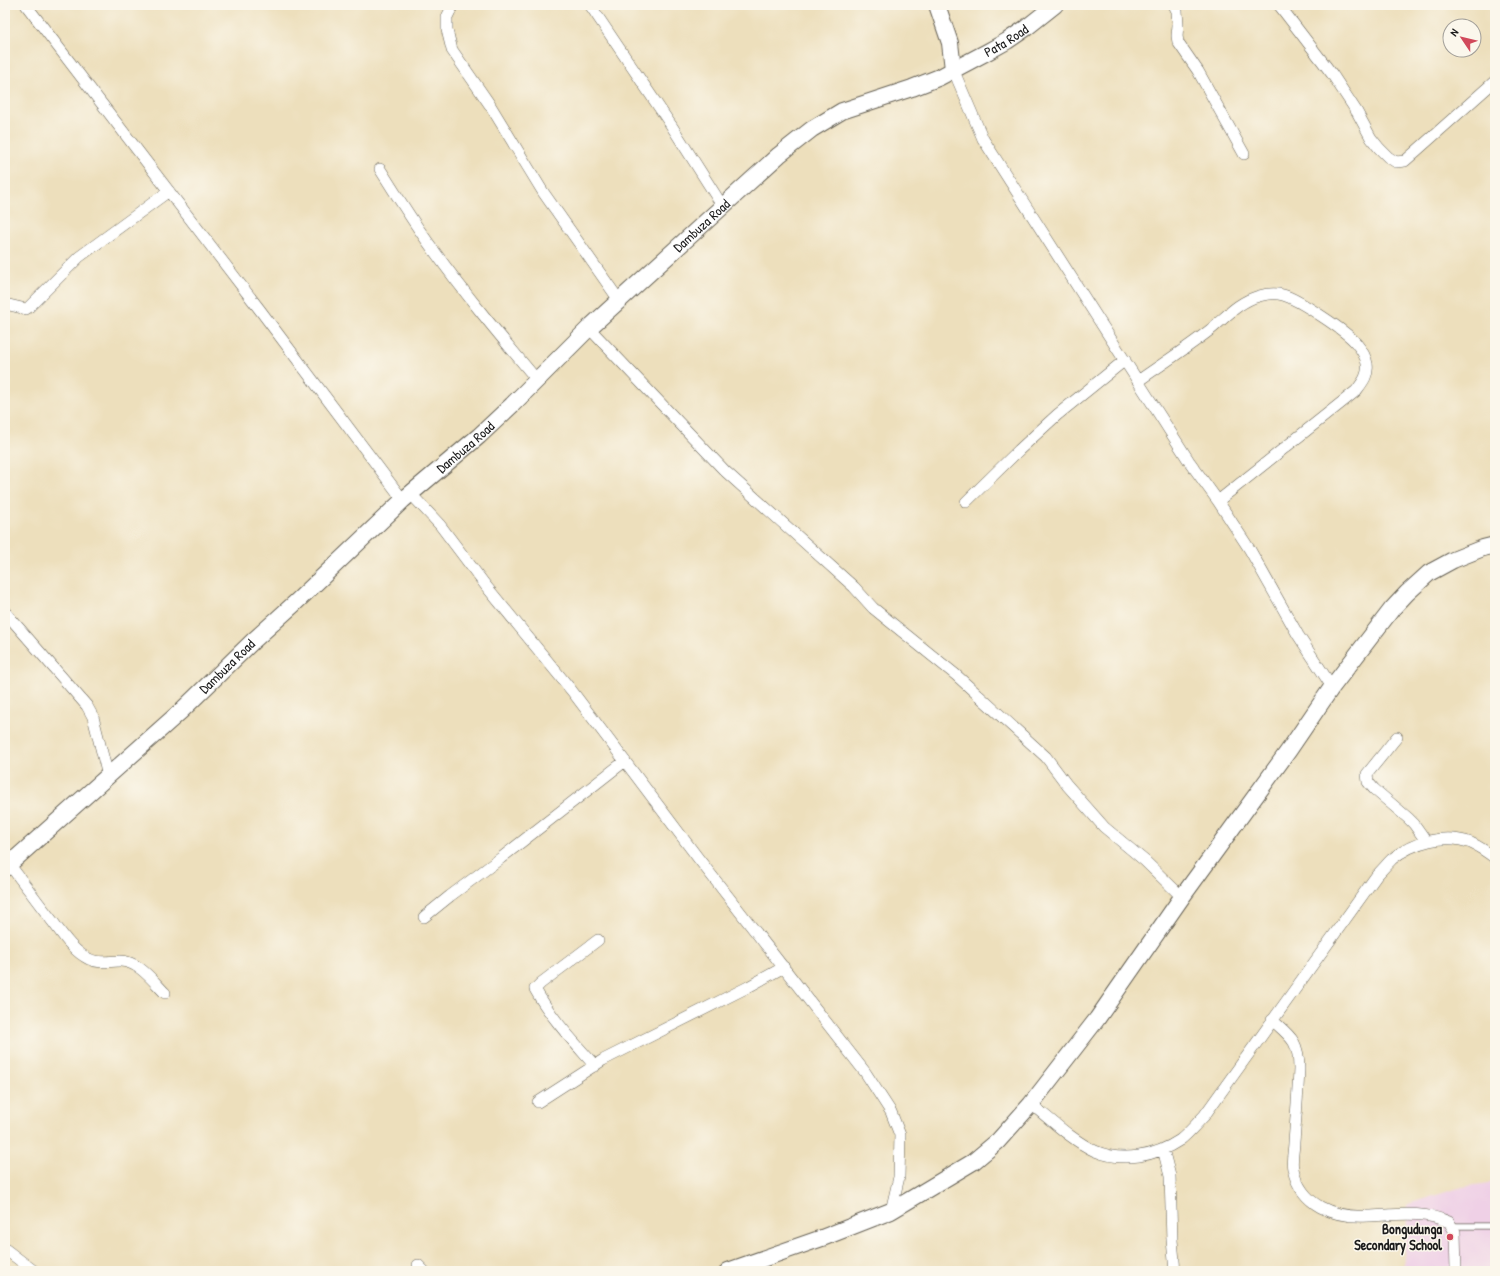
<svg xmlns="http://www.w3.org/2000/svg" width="1500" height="1276" font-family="'Patrick Hand',sans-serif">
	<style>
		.built { fill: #efd0e6 }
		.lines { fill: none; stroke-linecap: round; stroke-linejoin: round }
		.lane-casing { stroke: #656054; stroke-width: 7 }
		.street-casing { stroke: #656054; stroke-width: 12 }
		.secondary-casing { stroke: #656054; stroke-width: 18 }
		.lane { stroke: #fff; stroke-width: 5.5 }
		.street { stroke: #fff; stroke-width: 11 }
		.secondary { stroke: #fff; stroke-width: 16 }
		.poi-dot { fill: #d1495b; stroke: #fbf7ec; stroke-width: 1.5 }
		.labels { text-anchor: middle; stroke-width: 3; stroke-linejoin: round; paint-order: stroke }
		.street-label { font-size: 14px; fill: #1c1c1c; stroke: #fbf7ec }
		.poi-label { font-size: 14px; font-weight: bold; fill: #1c1c1c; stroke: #fbf7ec; text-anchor: end }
	</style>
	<rect width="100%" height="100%" fill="#fbf7ec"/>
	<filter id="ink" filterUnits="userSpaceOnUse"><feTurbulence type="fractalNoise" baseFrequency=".025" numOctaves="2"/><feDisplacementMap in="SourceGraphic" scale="8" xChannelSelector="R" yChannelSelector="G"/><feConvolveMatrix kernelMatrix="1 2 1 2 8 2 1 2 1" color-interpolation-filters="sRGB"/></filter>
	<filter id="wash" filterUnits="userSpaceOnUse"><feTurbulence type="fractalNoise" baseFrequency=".012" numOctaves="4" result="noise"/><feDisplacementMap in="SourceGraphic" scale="16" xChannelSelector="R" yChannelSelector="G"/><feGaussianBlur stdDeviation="0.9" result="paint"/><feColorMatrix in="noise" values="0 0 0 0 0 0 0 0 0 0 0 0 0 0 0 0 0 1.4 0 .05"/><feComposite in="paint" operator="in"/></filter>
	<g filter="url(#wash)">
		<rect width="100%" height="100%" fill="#eddfbc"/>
		<path class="built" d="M1495 1182V1271H1403L1408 1204 1462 1187Z"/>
	</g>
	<g filter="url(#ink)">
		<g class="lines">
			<g class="lane-casing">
				<path id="lane" d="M1452 1226H1495"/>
			</g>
			<g class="street-casing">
				<path id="street" d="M26 5 260 310 403 500
					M453 5 447 17V30L452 50 490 105 543 192 619 300
					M590 5 671 125 723 207
					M1174 5 1177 11 1178 25 1177 36 1178 42 1198 71 1244 154
					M1279 5 1332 74 1357 112 1371 138 1379 148 1388 157 1396 162 1405 161 1495 81
					M953 69 983 139 1189 461 1218 501 1250 550 1298 635 1332 687
					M380 169C397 196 413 222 432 248 465 294 501 337 537 380
					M5 304 26 309 29 307 79 257 169 191
					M589 328 725 471 854 587 873 608 956 675 1046 757 1067 785 1104 827 1145 861 1182 897
					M1138 381C1162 364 1187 348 1210 330 1226 317 1238 302 1259 296 1266 294 1276 293 1283 295 1298 299 1346 331 1356 343 1361 349 1366 357 1367 364 1369 375 1362 383 1356 391L1218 501
					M411 494 440 525 486 586 572 691 698 858 865 1072 891 1112 900 1135 899 1177 891 1211
					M966 502 1019 450 1057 415 1125 360
					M5 612 87 706 93 717 108 776
					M1397 737 1367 774 1368 782 1374 789 1408 818 1414 824 1426 841
					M9 864C23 882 36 900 50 918 61 932 72 951 89 959 99 964 109 961 119 961 138 960 153 981 165 993
					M424 917 450 896 501 858 625 761
					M1272 1020C1291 1037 1299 1041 1299 1069 1298 1093 1296 1118 1294 1142 1294 1150 1291 1161 1293 1169 1301 1206 1334 1218 1368 1216 1395 1215 1423 1210 1449 1222L1455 1232 1456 1270
					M595 1066C574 1042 551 1018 535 989L541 983 598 940
					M538 1102 603 1060 748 987 784 967
					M1031 1104C1050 1119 1073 1141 1095 1151 1123 1163 1156 1156 1180 1140 1189 1133 1196 1124 1204 1116L1377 875C1382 870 1387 864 1392 859 1413 842 1445 833 1471 843 1480 847 1487 852 1495 858
					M1163 1149 1170 1176 1172 1240 1175 1271
					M5 1249 34 1271
					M418 1265 424 1271"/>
			</g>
			<g class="secondary-casing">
				<g id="secondary">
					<path d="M937 5 950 43 953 69"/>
					<path id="s1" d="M5 868 108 776 181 711 253 641 294 604 403 500 479 436 512 405 589 328 779 155 812 129 842 111 912 88 940 77 989 51 1007 41 1026 28 1055 5"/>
					<path d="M728 1271 822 1238 891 1211 973 1162 998 1141 1031 1104 1097 1019 1182 897 1289 750 1332 687 1392 609 1407 593 1429 573 1453 560 1483 548 1495 545"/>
				</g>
			</g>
			<use href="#lane" class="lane"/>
			<use href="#street" class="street"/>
			<use href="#secondary" class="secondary"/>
		</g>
	</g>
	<circle class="poi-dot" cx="1450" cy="1237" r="4"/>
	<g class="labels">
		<g class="street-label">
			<text dy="5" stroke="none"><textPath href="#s1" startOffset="1309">Pata Road</textPath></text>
			<text dy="5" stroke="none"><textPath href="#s1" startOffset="948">Dambuza Road</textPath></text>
			<text dy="5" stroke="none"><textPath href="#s1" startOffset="624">Dambuza Road</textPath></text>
			<text dy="5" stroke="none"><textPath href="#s1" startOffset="300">Dambuza Road</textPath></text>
		</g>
		<g class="poi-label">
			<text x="1442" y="1234">Bongudunga<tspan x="1442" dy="16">Secondary School</tspan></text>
		</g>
	</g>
	<rect width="1500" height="1276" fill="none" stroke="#fbf7ec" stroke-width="20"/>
	<g transform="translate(1462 38) rotate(305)"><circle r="19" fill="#fbf7ec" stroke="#a29f99"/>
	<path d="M0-3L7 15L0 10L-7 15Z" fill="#d1495b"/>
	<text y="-6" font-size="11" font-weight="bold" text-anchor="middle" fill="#1c1c1c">N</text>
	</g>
</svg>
